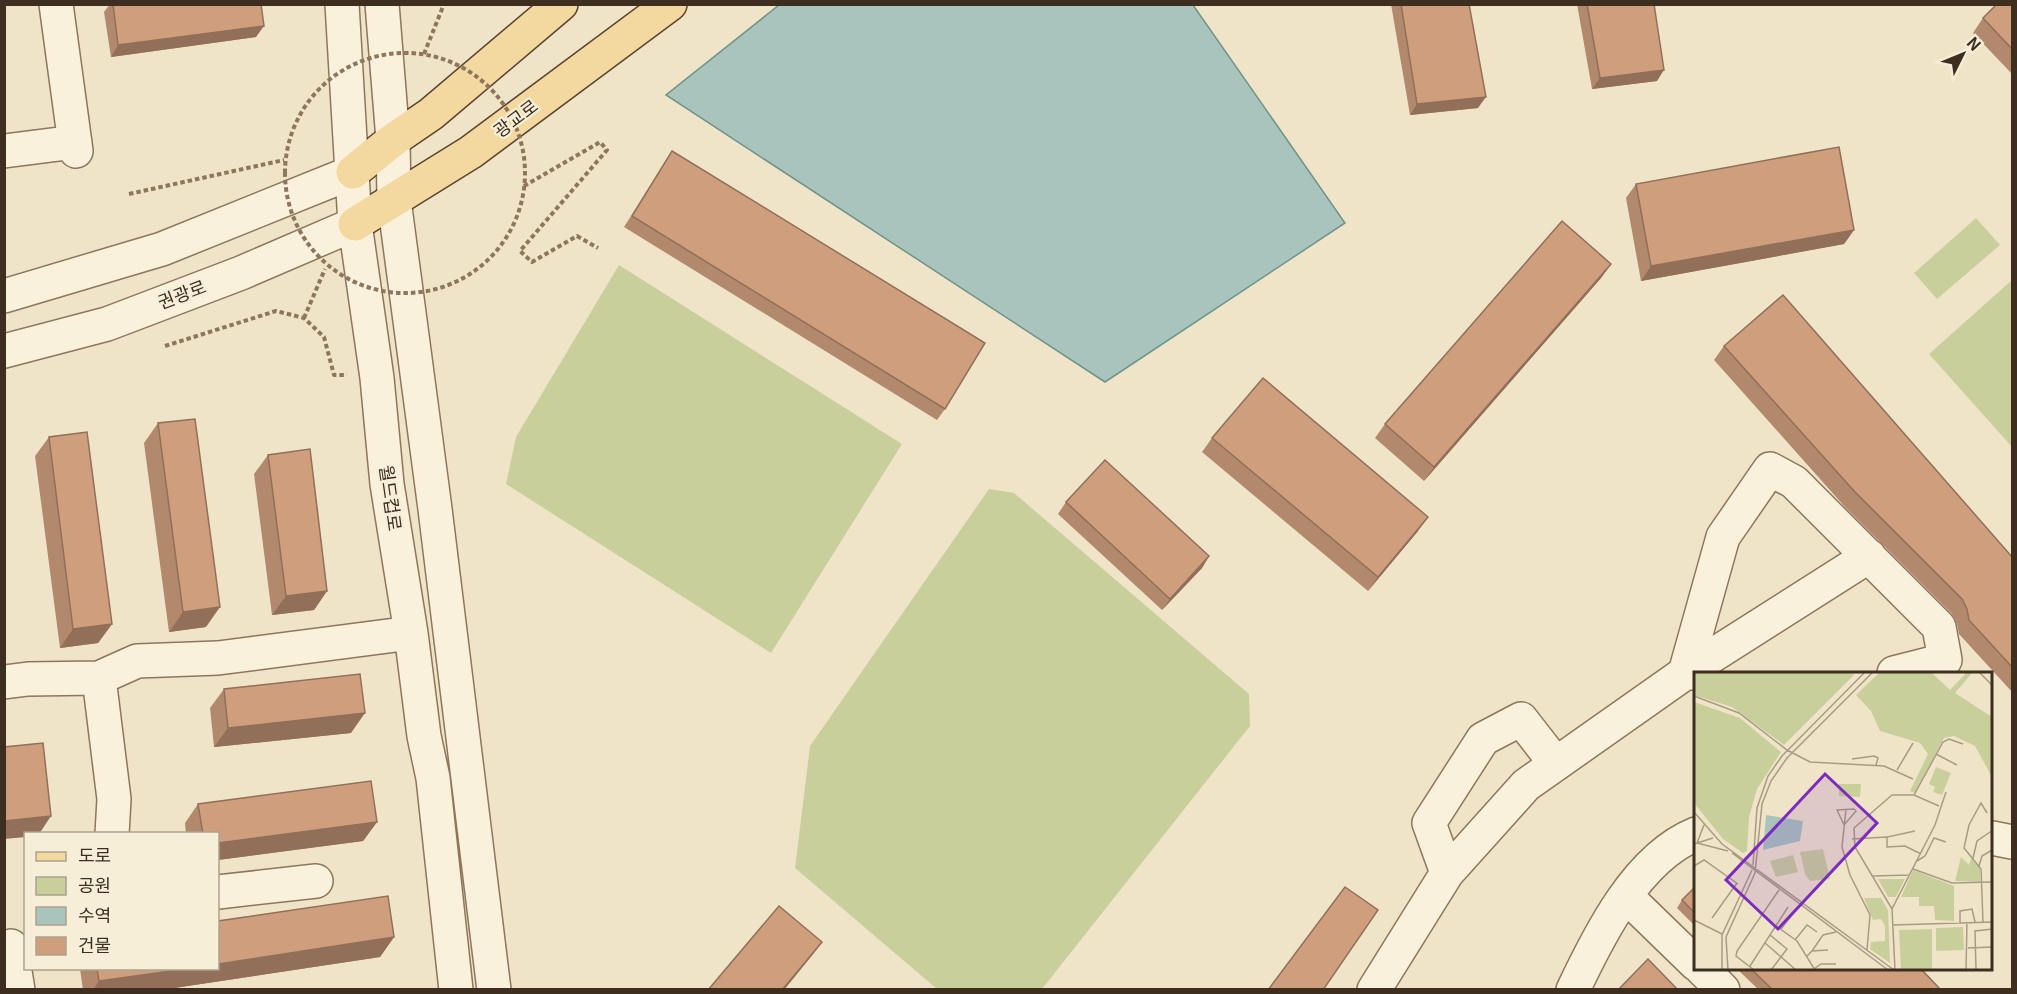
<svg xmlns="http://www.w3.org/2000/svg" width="2017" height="994" font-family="Georgia,'Noto Sans KR',serif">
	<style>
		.green { fill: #c9cf9b }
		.water { fill: #a9c4bc; stroke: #6f938a; stroke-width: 1.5 }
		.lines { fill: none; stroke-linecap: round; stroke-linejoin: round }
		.minor-casing { stroke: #8d765c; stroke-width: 36 }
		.major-casing { stroke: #5b4430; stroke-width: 36 }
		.path { stroke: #8d765c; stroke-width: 4; stroke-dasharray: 4.5 3; stroke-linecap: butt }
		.minor { stroke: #faf1dc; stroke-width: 33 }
		.major { stroke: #f3d9a0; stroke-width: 33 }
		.path-bridge { stroke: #8d765c; stroke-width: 4; stroke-dasharray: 4.5 3; stroke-linecap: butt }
		.wall { fill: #b2896c }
		.shaded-wall { fill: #916f58 }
		.building { fill: #cf9f7d; stroke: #916f58; stroke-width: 1.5 }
		.labels { text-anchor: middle; stroke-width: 4.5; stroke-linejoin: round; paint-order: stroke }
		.street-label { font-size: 18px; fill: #3d2e20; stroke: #f7eed8 }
		.inset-road { fill: none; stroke: #a89b85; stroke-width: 1.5 }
		.view { fill: #7b2cbf; fill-opacity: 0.15; stroke: #7b2cbf; stroke-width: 3 }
		.inset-edge { fill: none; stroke: #3d2e20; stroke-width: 3 }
	</style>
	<rect width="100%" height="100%" fill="#f0e4c8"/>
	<path class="green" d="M1976 218 2000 245 1937 299 1914 273Z
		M619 265 902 444 771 653 506 484 516 437Z
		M2012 280V447L1929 354Z
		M989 489 1014 493 1249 694 1250 726 1042 989H937L795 868 810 746Z"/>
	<path class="water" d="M779 5H1193L1345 223 1105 382 666 95Z"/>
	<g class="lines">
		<g class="minor-casing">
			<path id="minor" d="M56 4 76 151
				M342 4 355 224 377 378 387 484 411 633 424 736 433 778 456 990
				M382 4 393 140 394 200 435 509 494 990
				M4 151 75 142
				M4 296 162 249 353 172
				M4 351 107 324 241 273 355 224
				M1694 673H1685L1723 537 1770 469 1794 482 1939 627 1945 660 1894 673
				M99 678 114 799 112 834
				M4 682 28 679 99 678 137 661 218 658 411 633
				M1992 838 2012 842
				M1447 873 1429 823 1483 739 1521 719 1556 764
				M218 892 316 881
				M1626 896 1696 964
				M11 946 18 990
				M1701 968 1723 990
				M1374 990 1447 873 1526 785 1685 673 1869 556
				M1573 990C1599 935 1637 858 1696 834"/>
		</g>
		<g class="major-casing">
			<path id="major" d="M353 172 393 140 431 114 561 4
				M355 224 471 152 670 4"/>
		</g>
		<path class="path" d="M424 54 444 4
			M524 186 600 142 607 150 520 251 532 262 577 236 598 248
			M129 194 284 160
			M304 318 325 269
			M165 346 276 311 304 318 324 337 334 375H347"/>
		<use href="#minor" class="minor"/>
		<use href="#major" class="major"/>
		<path class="path-bridge" d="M285 173a120 120 0 1 1 240 0a120 120 0 1 1-240 0Z"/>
	</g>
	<path class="wall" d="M110 4H261L256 37 111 57 104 12Z
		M1391 4H1469L1478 108 1410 115Z
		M1577 4H1654L1657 81 1592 89Z
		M2013 4V75L1973 33 1983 18Z
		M672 151 945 409 937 420 624 227Z
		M1636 184 1854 230 1844 244 1641 281 1626 198Z
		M1611 264 1601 278 1424 481 1375 438 1385 424Z
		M1724 346 2013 558V693L1959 634 1957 624 1952 614 1845 507 1714 360Z
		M158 423 206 627 169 632 144 443Z
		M49 437 112 624 98 643 60 648 35 456Z
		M1212 438 1418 531 1368 591 1202 452Z
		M268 455 327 591 314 610 272 615 254 474Z
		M1066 502 1209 556 1202 568 1162 610 1058 514Z
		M224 689 351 733 214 747 210 708Z
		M198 804 377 822 363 841 218 860V834H186L185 823Z
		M1696 886V927L1677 908 1682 900Z
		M394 937 380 957 161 990H83L80 969H218Z
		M1737 969H1921L1941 990H1759Z"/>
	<path class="shaded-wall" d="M264 26 256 37 111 57 118 45Z
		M1664 70 1657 81 1592 89 1600 78Z
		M1486 97 1478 108 1410 115 1417 104Z
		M1854 230 1844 244 1641 281 1651 266Z
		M1611 264 1601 278 1424 481 1434 467Z
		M1428 517 1418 531 1368 591 1378 577Z
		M1209 556 1202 568 1162 610 1170 599Z
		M327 591 314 610 272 615 286 596Z
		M220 607 206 627 169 632 183 612Z
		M112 624 98 643 60 648 73 629Z
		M365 713 351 733 214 747 228 728Z
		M51 816 39 834H26V837L4 839V821Z
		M377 822 363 841 218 860V843Z
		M394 937 380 957 161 990H93L99 981 185 969H218V964Z
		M822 942 814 953 784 990H782Z"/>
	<path class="building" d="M113 4H261L264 26 118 45Z
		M1401 4H1469L1486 97 1417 104Z
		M1587 4H1654L1664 70 1600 78Z
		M1997 4H2013V50L1983 18Z
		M1839 147 1854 230 1651 266 1636 184Z
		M672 151 985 343 945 409 632 216Z
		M1562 221 1611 264 1434 467 1385 424Z
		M1783 295 2013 558V668L1969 620 1967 609 1962 599 1855 492 1724 346Z
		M1263 378 1428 517 1378 577 1212 438Z
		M195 419 220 607 183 612 158 423Z
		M87 432 112 624 73 629 49 437Z
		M310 449 327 591 286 596 268 455Z
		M1105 460 1209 556 1170 599 1066 502Z
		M360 674 365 713 228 728 224 689Z
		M43 743 51 816 4 821V747Z
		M371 781 377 822 218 843V834H203L198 804Z
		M1696 886V914L1682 900Z
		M1345 887 1378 910 1323 990H1268Z
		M388 896 394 937 218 964V921Z
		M779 906 822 942 782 990H708Z
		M1648 959 1678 990H1618Z
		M97 969H185L99 981Z
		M1751 969H1921L1941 990H1773Z"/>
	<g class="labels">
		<g class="street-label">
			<text transform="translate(516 119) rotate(-37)" y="6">광교로</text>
			<text transform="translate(182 295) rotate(-21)" y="6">권광로</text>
			<text transform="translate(390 498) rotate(82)" y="6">월드컵로</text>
		</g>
	</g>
	<g transform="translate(1694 672)">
		<rect width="298" height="298" fill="#f0e4c8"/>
		<path d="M0 0H158L160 3 90 73 38 35 0 23ZM186 0H237L256 18 273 0H279L261 21 298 45V105L281 74 260 64 250 66 221 121 216 119 234 82 226 71 186 59 177 39 162 23ZM0 30 46 46 87 80 63 117 55 145 53 179 49 181 29 167 0 131ZM242 95 257 101 248 123 239 120 241 115 235 112ZM145 112H167L166 125 145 124ZM129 177 136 207 116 209 111 202 106 180ZM99 183 104 200 82 205 76 189ZM267 185 275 193 277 186 286 197V210L261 209ZM219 198 260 214V249L241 248 240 234H225V225H207ZM184 207H211L202 225H194ZM170 226H187L194 238 196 291 176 277 177 270 191 269V254L187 247 179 248ZM269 255 270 278 242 279V256ZM238 257V298H207L205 258Z" fill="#c9cf9b"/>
		<path d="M72 143 109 149 106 169 69 178Z" fill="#a9c4bc"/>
		<path class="inset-road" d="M285 0 299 14M0 24 45 41 93 78 116 90 190 94 219 107M242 82 263 93M158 87 180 84 184 86 182 93M203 98 219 71M220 123 249 70 255 67 269 72M152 137 148 175 156 203 176 243 173 278M143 138 160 137 162 139 150 153ZM0 140 28 172 200 298M10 153 3 171 34 179M221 159 193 165V175L211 174 227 182M158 167 193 165M0 172 19 166M38 181 194 298M279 186 283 169 299 158M223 189 231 184 240 166 252 170M59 193 63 136 74 104 88 84 171 0M0 194 10 188 44 212M285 194 288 184 298 178M219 197 258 211 299 210M61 201 68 132 77 109 93 86 179 0M179 204 216 203M198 237 161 175 160 156 198 123H220L245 134M18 246 43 211M0 248 28 262M289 250 287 197 270 176 275 153 287 131 293 141M266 251V239L278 237 281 250M199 253 299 250M82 254 103 269 121 298M87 257 101 239M76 263 93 277 77 298M101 268 113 253 123 260M71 271 102 298M274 276 299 275M118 279 129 263 142 260M112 285 118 279 134 278M56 294 94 235M120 297 127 292H142M28 298V263L58 198M34 298 32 265 61 201M60 298 42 284 43 279 85 218M201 298 198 237 241 153 252 120M272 298 273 250M282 298 281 259 299 257"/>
		<path class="view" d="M131 102 183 151 84 257 32 208Z"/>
		<rect width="298" height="298" class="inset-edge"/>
	</g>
	<rect width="2017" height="994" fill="none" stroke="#3d2e20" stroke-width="12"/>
	<rect x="24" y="832" width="195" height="138" fill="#f7eed8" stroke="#ada18e" stroke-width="1.5"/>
	<rect x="36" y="852" width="30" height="9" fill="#f3d9a0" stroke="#ada18e" stroke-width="1.5"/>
	<text x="78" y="862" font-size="18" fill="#3d2e20">도로</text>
	<rect x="36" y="877" width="30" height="18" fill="#c9cf9b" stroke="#ada18e" stroke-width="1.5"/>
	<text x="78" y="892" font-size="18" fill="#3d2e20">공원</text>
	<rect x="36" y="907" width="30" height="18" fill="#a9c4bc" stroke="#ada18e" stroke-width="1.5"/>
	<text x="78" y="922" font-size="18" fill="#3d2e20">수역</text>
	<rect x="36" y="937" width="30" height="18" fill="#cf9f7d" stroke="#ada18e" stroke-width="1.5"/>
	<text x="78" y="952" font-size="18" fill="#3d2e20">건물</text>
	<g transform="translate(1963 54) rotate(47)" stroke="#f7eed8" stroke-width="4.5" paint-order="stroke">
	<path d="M0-4.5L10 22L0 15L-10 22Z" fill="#3d2e20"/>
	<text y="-9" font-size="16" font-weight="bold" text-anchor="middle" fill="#3d2e20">N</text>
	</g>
</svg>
